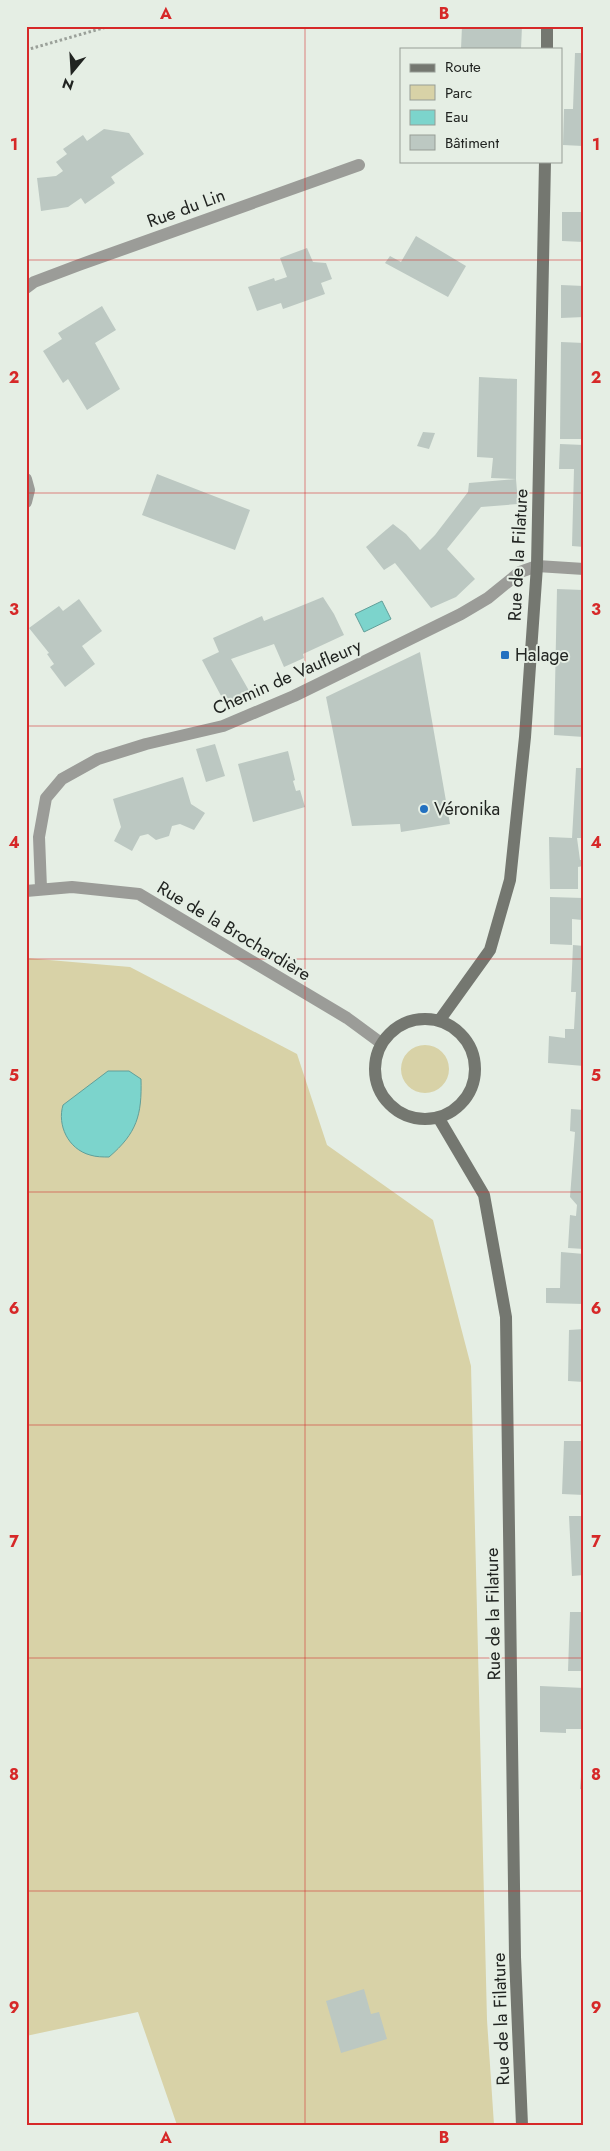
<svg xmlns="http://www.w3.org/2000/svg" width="610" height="2151" font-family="Jost,sans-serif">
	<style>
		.green { fill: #d8d2a7 }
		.water { fill: #7cd4cc; stroke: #619f99 }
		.building { fill: #bcc8c2 }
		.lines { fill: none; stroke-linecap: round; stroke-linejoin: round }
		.path { stroke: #9aa099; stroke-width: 3; stroke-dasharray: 2.5 2.5; stroke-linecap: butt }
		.street { stroke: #9b9c98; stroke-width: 12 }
		.secondary { stroke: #747770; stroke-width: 12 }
		.grid { fill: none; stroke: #d62828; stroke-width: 1; stroke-opacity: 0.55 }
		.poi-dot { fill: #2270c0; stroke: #e5eee4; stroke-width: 2 }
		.labels { text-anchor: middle; stroke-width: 4; stroke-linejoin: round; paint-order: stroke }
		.street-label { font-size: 18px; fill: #212421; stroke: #e5eee4 }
		.poi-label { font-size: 18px; fill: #212421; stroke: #e5eee4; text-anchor: start }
		.neatline { fill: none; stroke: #d62828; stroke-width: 2 }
		.grid-label { font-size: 16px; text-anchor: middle; font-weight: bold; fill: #d62828 }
	</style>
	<rect width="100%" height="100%" fill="#e5eee4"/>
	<path class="green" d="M26 958 130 967 297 1054 327 1145 433 1220 471 1366 487 2020 494 2125H177L138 2012 26 2036Z
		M401 1069a24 24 0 1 1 48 0a24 24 0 1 1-48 0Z"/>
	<path class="water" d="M382 601 391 619 364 632 355 614Z
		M108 1071H129L141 1079C142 1115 137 1133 109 1157 103 1157 96 1157 90 1155 68 1149 57 1125 63 1105Z"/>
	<path class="building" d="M462 26H522L521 49H461Z
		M575 53H584L583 146 563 145 564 109H573Z
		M104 129 129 133 144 154 111 177 115 183 85 204 81 198 68 207 41 211 37 178 56 176 63 171 56 162 67 154 63 149 83 135 87 141Z
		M562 212H584V242L562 241Z
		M416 236 466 266 448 297 385 263 390 256 401 262Z
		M307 248 313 262 326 263 332 279 321 283 325 294 283 309 281 303 257 311 248 287 274 278 275 281 287 277 280 258Z
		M561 285 584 286V317L561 318Z
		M102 306 116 330 95 343 120 389 87 410 68 379 63 383 43 351 62 339 58 333Z
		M561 342 584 343V439H560Z
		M479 377 517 379 516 479 491 478 493 458 477 457Z
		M423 432 435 433 429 449 417 446Z
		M560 444 584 445V547L572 546 574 469H559Z
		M157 474 250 510 235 550 142 515Z
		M516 479 518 504 481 507 447 549 475 579 456 597 431 608 395 563 384 570 366 547 393 524 406 534 420 550 435 535 468 492 469 483Z
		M557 589 583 590 584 737 554 735Z
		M323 597 334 614 344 635 303 654 304 658 284 667 274 644 231 659 252 696 228 709 202 660 219 652 213 638 262 616 264 621Z
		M79 599 102 631 82 646 95 664 65 687 50 667 54 664 47 654 49 653 29 628 59 606 63 611Z
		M420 652 450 824 401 832 400 824 352 826 326 697Z
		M215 744 225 776 206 782 196 749Z
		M288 751 295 780 293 781 296 791 300 790 305 807 253 822 238 764Z
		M576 768H584V838H577L580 860H584L583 866 578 867V889H550L549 837 572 838Z
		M183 777 191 804 205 813 194 830 180 824 172 826 169 836 156 840 148 834 140 836 132 851 114 841 121 827 113 799Z
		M550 897 583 898 582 920 572 919V945L550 944Z
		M573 945 584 946V1066L548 1063 549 1036 565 1038V1029H574L576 992H571Z
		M571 1109 584 1110V1249L568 1248 570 1215 576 1216 577 1205 570 1197 575 1132 570 1131Z
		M561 1252 584 1254V1304L546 1303V1288H560Z
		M584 1329V1382L568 1381 569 1330Z
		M564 1441H584V1495L562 1494Z
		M569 1516H584V1575L572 1576Z
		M570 1612H584V1671H568Z
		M540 1686 584 1688V1729H566V1733L540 1732Z
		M582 1765H584V1790L580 1789Z
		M364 1989 371 2014 379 2012 387 2039 341 2053 326 2001Z"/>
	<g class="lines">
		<path class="path" d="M26 50 110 26"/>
		<path class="street" d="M26 288 34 282 79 265 359 165
			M26 479 29 490 26 502
			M41 888 39 837 46 798 62 779 98 759 146 744 223 726 294 696 461 614 488 598 520 572 537 566 584 569
			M26 891 72 887 139 894 347 1018 381 1043"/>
		<path class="secondary" d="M547 49V26
			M375 1069a50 50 0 1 1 100 0a50 50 0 1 1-100 0Z
			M439 1021 490 950 510 880 525 737 537 566 545 161
			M438 1117 484 1195 506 1317 515 1957 522 2125"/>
	</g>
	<path class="grid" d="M305 26V2125M26 260H584M26 493H584M26 726H584M26 959H584M26 1192H584M26 1425H584M26 1658H584M26 1891H584"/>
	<g class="poi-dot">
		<rect x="500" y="650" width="10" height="10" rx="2.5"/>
		<circle cx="424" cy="809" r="5"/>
	</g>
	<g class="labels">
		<g class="street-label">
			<text transform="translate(186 208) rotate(-20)" y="6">Rue du Lin</text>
			<text transform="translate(518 555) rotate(-87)" y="6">Rue de la Filature</text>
			<text transform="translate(287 677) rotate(-24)" y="6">Chemin de Vaufleury</text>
			<text transform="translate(234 931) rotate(31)" y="6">Rue de la Brochardière</text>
			<text transform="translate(493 1614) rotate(-91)" y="6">Rue de la Filature</text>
			<text transform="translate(501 2019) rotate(-92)" y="6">Rue de la Filature</text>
		</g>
		<g class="poi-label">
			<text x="515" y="661">Halage</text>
			<text x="434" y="815">Véronika</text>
		</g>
	</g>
	<rect width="610" height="2151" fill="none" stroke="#e5eee4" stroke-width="55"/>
	<rect x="400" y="48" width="162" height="115" fill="#e5eee4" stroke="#979d96"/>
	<rect x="410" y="64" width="25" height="8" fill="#747770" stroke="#979d96"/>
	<text x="445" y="72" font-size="15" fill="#212421">Route</text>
	<rect x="410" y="85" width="25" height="15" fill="#d8d2a7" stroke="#979d96"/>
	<text x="445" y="98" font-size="15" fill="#212421">Parc</text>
	<rect x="410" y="110" width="25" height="15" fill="#7cd4cc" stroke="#979d96"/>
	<text x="445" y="122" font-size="15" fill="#212421">Eau</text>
	<rect x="410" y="135" width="25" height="15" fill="#bcc8c2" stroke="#979d96"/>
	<text x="445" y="148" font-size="15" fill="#212421">Bâtiment</text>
	<g transform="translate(72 72) rotate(198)" stroke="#e5eee4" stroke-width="4" paint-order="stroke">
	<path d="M0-4L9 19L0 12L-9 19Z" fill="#212421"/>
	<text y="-8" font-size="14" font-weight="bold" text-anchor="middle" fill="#212421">N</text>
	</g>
	<rect x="28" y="28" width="554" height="2096" class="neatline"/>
	<g class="grid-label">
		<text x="166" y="19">A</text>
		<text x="444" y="19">B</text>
		<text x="14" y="150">1</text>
		<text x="596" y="150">1</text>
		<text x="14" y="383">2</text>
		<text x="596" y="383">2</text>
		<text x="14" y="615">3</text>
		<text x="596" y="615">3</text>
		<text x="14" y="848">4</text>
		<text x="596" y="848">4</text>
		<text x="14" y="1081">5</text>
		<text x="596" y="1081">5</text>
		<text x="14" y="1314">6</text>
		<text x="596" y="1314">6</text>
		<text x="14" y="1547">7</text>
		<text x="596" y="1547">7</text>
		<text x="14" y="1780">8</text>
		<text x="596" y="1780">8</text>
		<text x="14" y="2013">9</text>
		<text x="596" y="2013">9</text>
		<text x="166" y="2143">A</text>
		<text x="444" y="2143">B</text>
	</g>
</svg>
